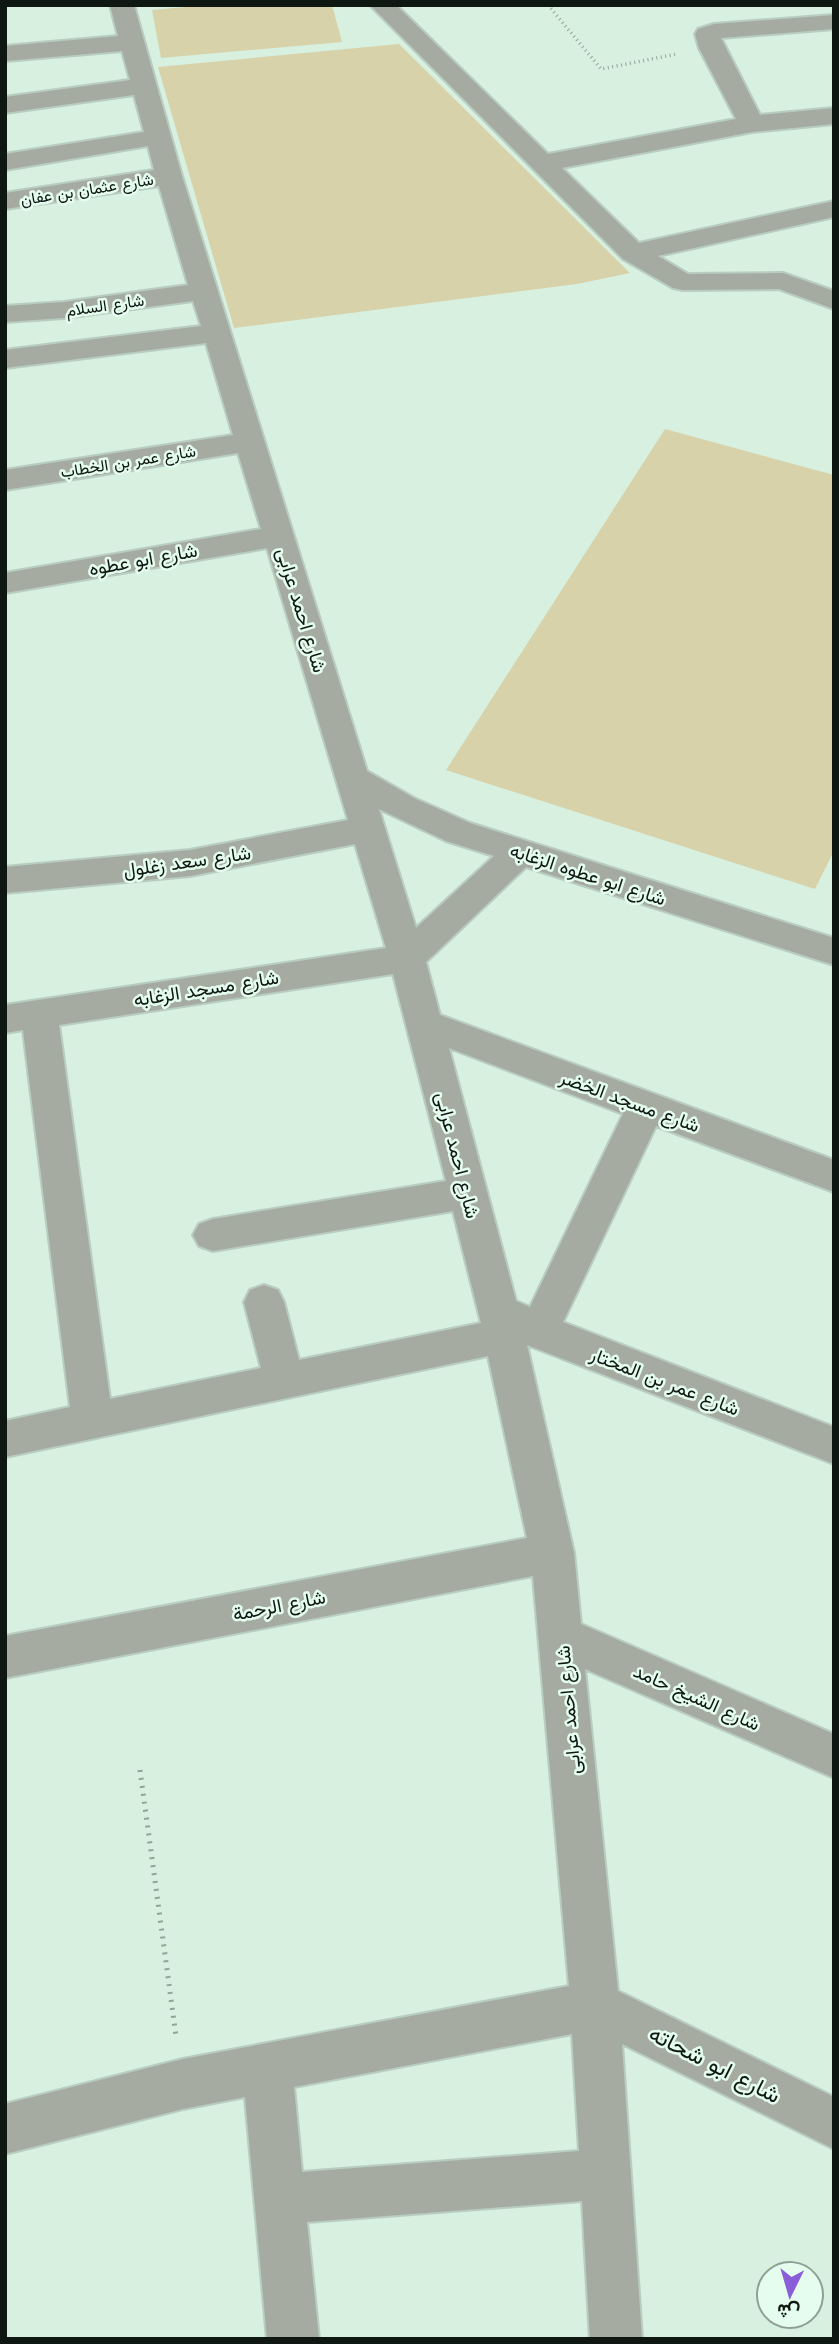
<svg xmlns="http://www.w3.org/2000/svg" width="839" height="2344" font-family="'Work Sans',Vazirmatn,sans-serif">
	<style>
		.green { fill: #d7d2a9 }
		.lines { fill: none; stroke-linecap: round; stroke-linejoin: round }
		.street-casing { stroke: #b8cdbf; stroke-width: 4 }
		.path-far1 { stroke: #92a498; stroke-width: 3.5; stroke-dasharray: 1 3.5; stroke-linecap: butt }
		.path { stroke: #92a498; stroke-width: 5; stroke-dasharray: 2 6; stroke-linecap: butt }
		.street { fill: #a6aba1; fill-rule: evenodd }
		.labels { text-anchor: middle; stroke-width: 5; stroke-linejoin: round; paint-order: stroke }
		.far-street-label { font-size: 16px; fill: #0f1712; stroke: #e5fdee }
		.street-label { font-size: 19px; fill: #0f1712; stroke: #e5fdee }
		.near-street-label { font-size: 23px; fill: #0f1712; stroke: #e5fdee }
	</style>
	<rect width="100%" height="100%" fill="#d8f0e0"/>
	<path class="green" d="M208 5H332L342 42 161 58 152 10Z
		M399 44 630 273 577 284 234 328 158 67Z
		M665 429 834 475V851L815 889 446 770Z"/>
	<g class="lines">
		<g class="street-casing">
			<path id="street" d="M110 5H134L182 176 367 771 414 798 470 823 834 938V965L526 867 426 962 440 1015 834 1160V1192L656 1126 563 1322 834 1427V1464L527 1345 574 1553 581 1624 834 1734V1778L585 1669 618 1991 834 2097V2149L622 2044 642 2339H590L582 2201 307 2222 319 2339H267L245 2097 183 2109 5 2154V2104L183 2059 569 1986 533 1576 5 1678V1636L527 1538 488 1356 5 1457V1421L70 1407 23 1030 5 1033V1005L386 948 355 844 190 876 5 893V867L190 850 348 820 267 548 5 593V573L261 529 238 453 5 490V470L233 435 206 343 5 368V350L201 326 193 301 64 318 5 322V306L64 302 188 285 159 186 5 209V193L154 170 148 146 5 170V154L144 132 134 95 5 113V97L130 80 122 51 5 61V46L118 36ZM379 809 446 841 494 856 416 928ZM393 974 446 1181 213 1219 199 1224 193 1235 199 1246 213 1251 453 1211 481 1323 299 1360 284 1302 278 1290 264 1285 250 1290 244 1302 261 1368 110 1399 59 1025ZM449 1048 623 1114 530 1307 516 1301ZM572 2034 579 2151 302 2172 294 2087Z
				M370 5H396L548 154 736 119 699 48 695 34 698 29 714 24 834 15V29L721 38 760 115 834 108V124L752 132 562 168 639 243 834 201V217L658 256 688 274 783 273 834 291V309L779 289 683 290 673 288 623 259Z"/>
		</g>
		<path class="path-far1" d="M548 5 601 69 677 54"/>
		<path class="path" d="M140 1770 176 2036"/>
		<use href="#street" class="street"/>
	</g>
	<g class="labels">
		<g class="far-street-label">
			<text transform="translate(87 189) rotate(-9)" y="6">شارع عثمان بن عفان</text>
			<text transform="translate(105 305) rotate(-8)" y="6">شارع السلام</text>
			<text transform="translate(128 461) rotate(-9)" y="6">شارع عمر بن الخطاب</text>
		</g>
		<g class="street-label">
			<text transform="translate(143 559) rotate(-10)" y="7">شارع ابو عطوه</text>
			<text transform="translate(302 610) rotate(73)" y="7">شارع احمد عرابى</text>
			<text transform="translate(187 861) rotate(-8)" y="7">شارع سعد زغلول</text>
			<text transform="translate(588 874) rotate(18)" y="7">شارع ابو عطوه الزغابه</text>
			<text transform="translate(206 988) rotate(-9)" y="7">شارع مسجد الزغابه</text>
			<text transform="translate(630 1101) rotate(20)" y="7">شارع مسجد الخضر</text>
			<text transform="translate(458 1155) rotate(76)" y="7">شارع احمد عرابى</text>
			<text transform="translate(665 1381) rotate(21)" y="7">شارع عمر بن المختار</text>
			<text transform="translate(279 1605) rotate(-11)" y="7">شارع الرحمة</text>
			<text transform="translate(697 1697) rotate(24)" y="7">شارع الشيخ حامد</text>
			<text transform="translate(568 1710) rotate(-95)" y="7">شارع احمد عرابى</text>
		</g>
		<g class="near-street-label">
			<text transform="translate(715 2064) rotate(27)" y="8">شارع ابو شحاته</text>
		</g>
	</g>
	<rect width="839" height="2344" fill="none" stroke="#0f1712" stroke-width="14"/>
	<g transform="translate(790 2295) rotate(185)"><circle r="33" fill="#e5fdee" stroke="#8fa196" stroke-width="2"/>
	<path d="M0-5L12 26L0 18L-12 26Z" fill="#8a5ed8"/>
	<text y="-10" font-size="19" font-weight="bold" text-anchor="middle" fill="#0f1712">ش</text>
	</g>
</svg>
